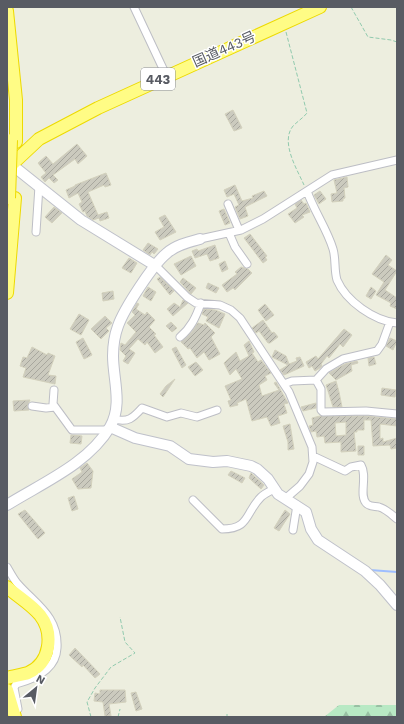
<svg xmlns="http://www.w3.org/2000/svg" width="404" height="724" font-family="'Work Sans','Noto Sans JP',sans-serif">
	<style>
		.forest { fill: url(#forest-firs) }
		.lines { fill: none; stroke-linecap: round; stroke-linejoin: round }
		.stream { stroke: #9ebeff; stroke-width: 2 }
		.building { fill: url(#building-hatch); stroke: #d3d1bd; fill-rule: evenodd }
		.street-casing { stroke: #bdbec5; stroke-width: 9 }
		.secondary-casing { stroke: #bfc1ca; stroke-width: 12 }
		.highway-casing { stroke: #edda00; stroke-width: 14 }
		.path { stroke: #91caae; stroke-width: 1; stroke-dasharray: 4 2; stroke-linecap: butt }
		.street { stroke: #fff; stroke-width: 7 }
		.secondary { stroke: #fff; stroke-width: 10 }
		.highway { stroke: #fffc85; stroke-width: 12 }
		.highway-bridge-casing { stroke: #edda00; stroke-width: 14; stroke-linecap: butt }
		.highway-bridge { stroke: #fffc85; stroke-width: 12 }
		.labels { text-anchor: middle; stroke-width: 3; stroke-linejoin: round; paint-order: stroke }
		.shield { fill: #fff; stroke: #8a8c92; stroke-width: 1 }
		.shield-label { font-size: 13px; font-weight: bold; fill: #585b63 }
		.street-label { font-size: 14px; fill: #585b63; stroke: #fff }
	</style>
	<defs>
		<pattern id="forest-firs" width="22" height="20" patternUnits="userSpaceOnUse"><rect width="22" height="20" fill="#b8e9c4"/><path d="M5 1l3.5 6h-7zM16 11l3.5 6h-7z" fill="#98c0a3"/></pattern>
		<pattern id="building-hatch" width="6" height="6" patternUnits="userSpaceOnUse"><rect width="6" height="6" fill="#cbcabe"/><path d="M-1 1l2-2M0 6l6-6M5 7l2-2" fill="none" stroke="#a8a79e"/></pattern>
	</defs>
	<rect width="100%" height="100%" fill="#edeedf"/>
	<path class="forest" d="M339 705H397V717H324Z"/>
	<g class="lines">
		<path class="stream" d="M370 570 397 572"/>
	</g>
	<path class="building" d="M233 110 242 128 234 131 225 114Z
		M77 144 87 156 78 164 75 159 53 175 58 180 54 183 49 178 45 182 41 177 46 173 38 163 46 156 53 164Z
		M106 173 111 185 105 187 104 185 88 192 98 215 107 212 109 218 100 221 99 218 93 220 87 216 85 211 83 212 79 204 82 202 78 193 69 198 66 190 75 186V185Z
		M347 177 348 187 344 188 345 198 343 199V201L332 202 331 194 337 193 334 180Z
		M235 185 242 201 253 198 252 196 264 191 267 196 245 207 248 216 240 219 235 207 239 205 234 194 227 197 224 190Z
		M320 191 326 199 319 204 314 195Z
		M301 200 304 204 306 203 310 212 302 215 304 217 295 223 288 214 297 208 295 204Z
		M54 207 62 213 52 223 45 217Z
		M224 209 230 223 225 225 219 211Z
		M165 215 176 232 160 240 155 232 164 227 159 218Z
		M250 234 267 256 265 257 267 260 263 263 244 238Z
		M148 243 158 249 154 254 152 252 150 255 143 250Z
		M215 245 219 258 210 261 207 254 195 258 192 251 197 249 198 251Z
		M386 255 392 260 388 265 397 271 385 290 397 298V309L390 306 391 303 376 295 384 282 372 274Z
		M191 256 196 266 181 275 174 264Z
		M129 258 137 263 131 273 122 268Z
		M225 261 228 269 222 272 219 264Z
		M241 267 248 269 252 273 235 290 233 288 227 292 222 285 237 274 235 272Z
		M160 277 174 291 170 295 157 279Z
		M183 278 196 288 191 294 180 282Z
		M208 283 219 288 216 293 206 288Z
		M148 287 156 292 151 301 143 296Z
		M371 287 376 291 371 299 366 296Z
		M113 291 114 299 103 301 102 293Z
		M183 300 188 303 173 316 167 309 174 303 180 307Z
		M137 303 139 304 136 309 145 315 147 312 155 320 149 327 156 334 154 335 163 347 155 353 147 342 145 345 138 339 129 349 135 353 128 364 123 361 126 356 120 350 121 343 125 345 136 332 127 323 135 315 132 312Z
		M265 304 274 315 266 321 258 310Z
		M204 309 215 310 225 314 219 328 206 321 208 317 202 314Z
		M79 314 89 320 81 335 70 329Z
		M105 316 112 323 106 328 109 331 101 339 91 329Z
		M263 320 272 333 274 332 278 337 270 343H268L259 331 256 333 252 328Z
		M171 322 177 328 172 332 166 326Z
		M198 323 204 325 205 323 215 333 211 337 220 354 209 360 204 352 197 358 190 348 188 349 181 342 191 333Z
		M344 329 352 335 343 347 340 344 329 358 327 356 321 364 322 366 320 368 315 371 312 366 309 368 306 362 316 356 318 359Z
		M83 338 92 355 84 359 76 342Z
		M390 338 397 341 393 350 386 346Z
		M249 341 254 352 252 353 258 362 261 360 271 373 265 376 267 380 259 385 262 396 279 390 274 383 276 382 288 403 284 404 287 413 278 416 280 423 271 426 267 417 252 421 246 399 237 403 238 405 230 407 228 401 231 400 225 386 242 379 236 369 230 375 224 363 236 352 240 361 249 356 244 345Z
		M32 347 47 355 48 353 55 356 48 375 56 376 55 384 23 377 26 368 20 366 23 357 27 358Z
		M176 347 186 365 182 368 172 349Z
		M275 350 286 356 289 364 297 361 296 358 300 357 304 366 284 375 280 370 288 365 272 357Z
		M374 357 376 364 369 366 368 358Z
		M357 361 358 363 351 365 352 371 336 380 329 373 345 364Z
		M196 362 203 370 195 376 188 367Z
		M175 379 163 397 160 394 166 386Z
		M336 381 339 392 342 407H333L328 391 326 385Z
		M382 388 396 390 395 397 381 395Z
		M30 400 27 406 29 410 14 411 13 401Z
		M316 403V408L303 411 301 407Z
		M320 416H366L397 419V426L380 424V439L383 438V442L397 438V448L391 449 390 445 373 446 371 420H364V430H357V432H354L356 451 341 452V442L325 443 324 436 317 437 316 431 311 432 309 426 313 425 312 418ZM346 422V435L336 436 335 423Z
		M290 424 294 449 288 450V442L283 426Z
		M71 435 82 436 81 444 70 443Z
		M358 446H364V455H358Z
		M87 463 93 471 91 488 78 489 72 479 82 472 80 468Z
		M231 471 245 478 242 483 228 475Z
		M251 473 264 485 261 489 249 478Z
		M74 496 78 509 72 511 68 498Z
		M25 510 45 533 38 539 18 514Z
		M285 510 290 514 279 531 274 528Z
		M75 648 100 674 95 678 83 665 82 667 69 655Z
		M100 690H125L126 702 109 704 111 716H105L103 702 94 701 95 693 100 694Z
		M136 692 142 709 136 711 131 693Z"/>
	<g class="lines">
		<g class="street-casing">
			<path id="street" d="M134 7 166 75
				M307 191C314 211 327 229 333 249 336 259 334 270 337 280 346 301 374 321 397 323
				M228 204 239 230
				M36 232 39 186
				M229 233 235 247 247 264
				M200 239 241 230 263 219 332 175 397 160
				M156 266 187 297 196 303 220 305 231 310 240 318 289 392 312 447 313 462 309 474 300 486 285 499
				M180 337C191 328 196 317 201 303
				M316 380 321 389V410L323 412 366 411 397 414
				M284 384 292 381 316 380 326 369 343 359 377 351 382 344 390 322
				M54 390 53 404 72 430H108
				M32 406 46 408 55 407
				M114 419C128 423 133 418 142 408L167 417 181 413 197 417 217 410
				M313 456 345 471 351 467 361 465C368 477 358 496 367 504 371 507 375 506 379 507 386 509 392 515 397 519
				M193 500 222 529C250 529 245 513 261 497 264 494 270 491 274 489
				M293 530 297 505
				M7 567C10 572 13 578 17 583 35 604 59 616 57 648 56 670 35 679 16 684L14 688 18 709"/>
		</g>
		<g class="secondary-casing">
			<path id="secondary" d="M7 161 81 220 156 266
				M110 427 135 438 170 446 189 459 213 462 227 461 251 466 257 469 268 479 278 494 306 512 311 529 318 540 365 571 380 585 397 605
				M7 505C42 483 88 464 110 427 123 405 113 379 113 356 113 347 115 334 118 326 124 309 153 264 167 253 176 245 189 242 200 239"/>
		</g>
		<g class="highway-casing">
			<path id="highway" d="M7 11 16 100V142
				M7 169 39 139 98 108 320 7
				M7 293 15 198
				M7 587C17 596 31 604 40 615 54 633 51 663 28 673 22 675 14 676 7 678
				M7 690 15 717"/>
		</g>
		<path class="path" d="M351 7 368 37 391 40 397 42
			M286 32 307 113C303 118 298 121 293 126 280 142 297 169 304 185
			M91 717 87 702 95 688 111 667 135 653 125 642 120 617
			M118 717 120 709
			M227 717V714"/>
		<use href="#street" class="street"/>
		<use href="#secondary" class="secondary"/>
		<use href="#highway" class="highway"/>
		<g class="highway-bridge-casing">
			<path id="highway-bridge" d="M9 198 11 140"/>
		</g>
		<use href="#highway-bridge" class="highway-bridge"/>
	</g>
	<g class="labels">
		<rect class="shield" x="141" y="68" width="34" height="22" rx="3"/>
		<g class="shield-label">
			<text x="158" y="84">443</text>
		</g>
		<g class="street-label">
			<text transform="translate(224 49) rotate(-24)" y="5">国道443号</text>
		</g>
	</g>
	<rect width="404" height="724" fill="none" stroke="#585b63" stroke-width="16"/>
	<g transform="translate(36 688) rotate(29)" stroke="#ffffff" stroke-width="3" paint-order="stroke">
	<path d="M0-3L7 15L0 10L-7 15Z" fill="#585b63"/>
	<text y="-6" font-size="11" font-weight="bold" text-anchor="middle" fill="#585b63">N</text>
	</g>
</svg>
